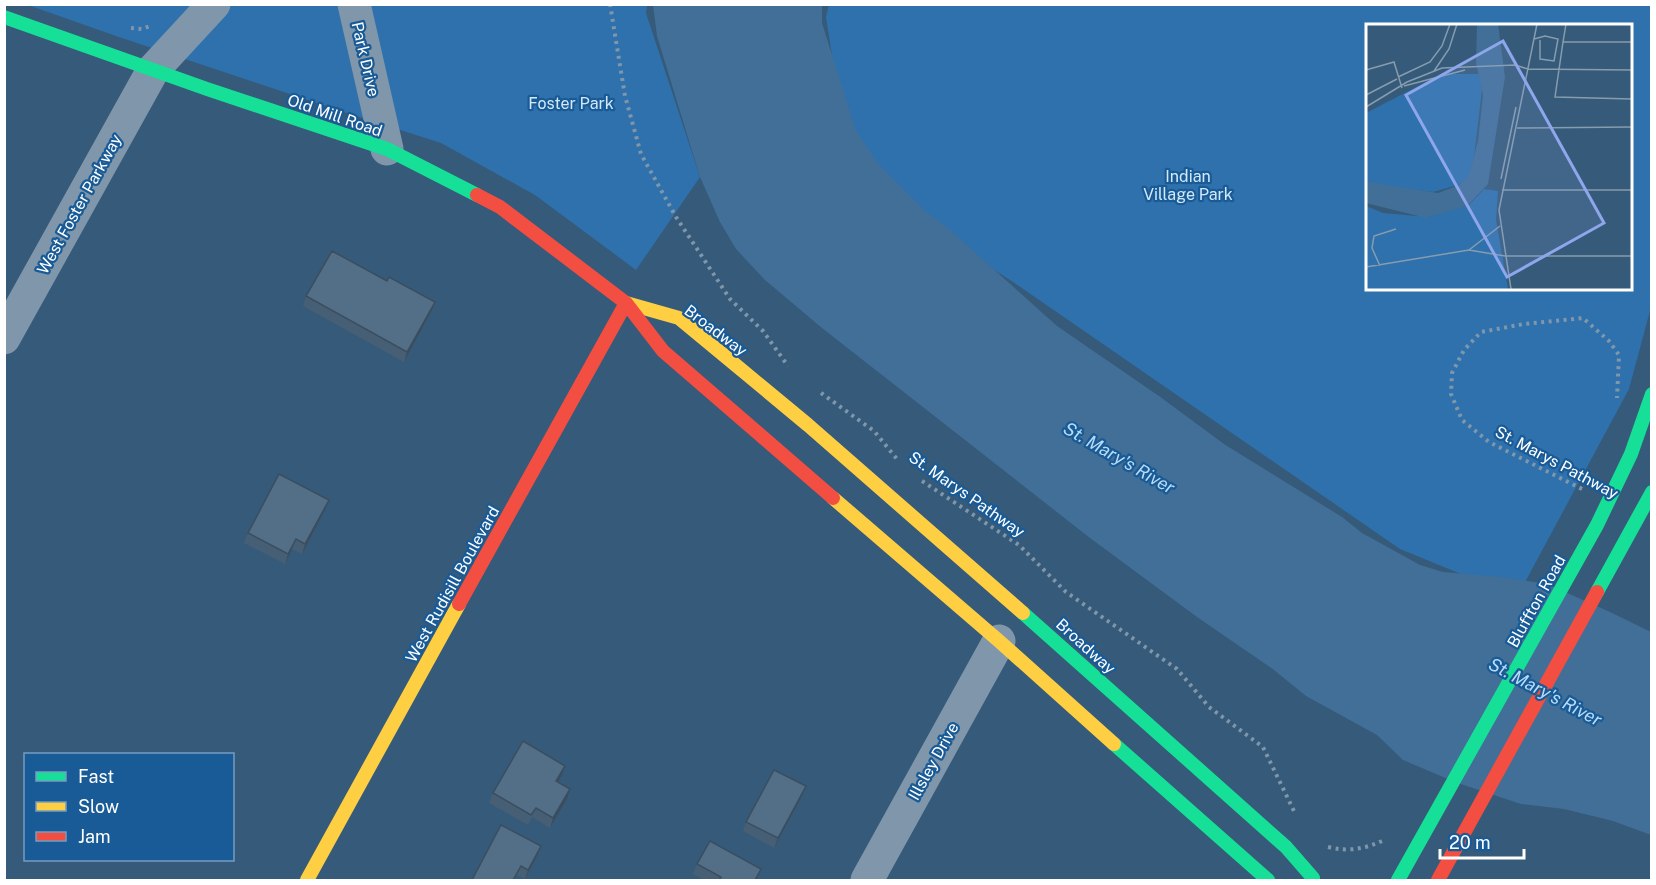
<svg xmlns="http://www.w3.org/2000/svg" width="1656" height="885" font-family="'Public Sans',sans-serif">
	<style>
		.green { fill: #2e71ac; fill-rule: evenodd }
		.water { fill: #426f98 }
		.lines { fill: none; stroke-linecap: round; stroke-linejoin: round }
		.path { stroke: #7f96ab; stroke-width: 4; stroke-dasharray: 3 4.5; stroke-linecap: butt }
		.street { stroke: #7f96ab; stroke-width: 33 }
		.fast { stroke: #16e098; stroke-width: 14 }
		.slow { stroke: #ffcf43; stroke-width: 14 }
		.jam { stroke: #f24e42; stroke-width: 14 }
		.wall { fill: #475f75 }
		.shaded-wall { fill: #3a4e5f }
		.building { fill: #536f88; stroke: #3a4e5f; stroke-width: 1.5 }
		.labels { text-anchor: middle; stroke-width: 4.5; stroke-linejoin: round; paint-order: stroke }
		.street-label { font-size: 16px; fill: #fff; stroke: #195b96 }
		.park-label { font-size: 16px; fill: #d3e9fb; stroke: #195b96 }
		.water-label { font-size: 18px; font-style: italic; fill: #b8dbf7; stroke: #195b96 }
		.inset-road { fill: none; stroke: #869caf; stroke-width: 1.5 }
		.view { fill: #8ea6ec; fill-opacity: 0.15; stroke: #8ea6ec; stroke-width: 3 }
		.inset-edge { fill: none; stroke: #fff; stroke-width: 3 }
	</style>
	<rect width="100%" height="100%" fill="#365a79"/>
	<path class="green" d="M829 4 1651 5V307L1629 389 1517 597 1400 549 1013 282 884 198 846 147 826 17ZM1368 26H1630V288H1368Z
		M28 5H647L646 13 700 177 636 270 535 195 441 143 350 114 116 36Z"/>
	<path class="water" d="M653 5H822V23L856 131 879 165 924 210 948 228 1057 326 1159 396 1224 444 1342 517 1362 533 1420 565 1443 572 1501 577 1547 584 1610 612 1651 632V835L1613 821 1564 809 1521 804 1455 782 1403 760 1377 735 1306 696 1274 670 1197 617 1090 538 822 328 765 280 736 249 720 222 700 177 657 36Z"/>
	<g class="lines">
		<path class="path" d="M610 4 625 96 641 154 676 217 730 299 763 331 788 366
			M131 28 142 29 150 26
			M821 393 874 431 897 459
			M922 481 1019 545 1066 592 1177 669 1209 707 1263 747 1294 811
			M1582 489 1489 442 1462 420 1451 394 1452 373 1464 350 1481 332 1524 324 1583 318 1609 341 1619 355 1617 398
			M1328 847C1349 852 1365 849 1384 840"/>
		<path class="street" d="M354 4 387 149
			M4 338 153 70 214 4
			M867 880 999 641"/>
		<path class="fast" d="M4 17 207 89 387 149 477 195
			M1597 592 1652 492
			M1023 613 1286 847 1313 878V880
			M1114 744 1268 880
			M1398 880 1597 525 1631 454 1652 394"/>
		<path class="slow" d="M626 303 679 318 808 425 1023 613
			M833 498 999 641 1114 744
			M307 880 459 604"/>
		<path class="jam" d="M477 195 500 207 626 303 663 351 833 498
			M459 604 626 303
			M1438 880 1597 592"/>
	</g>
	<path class="wall" d="M387 281 431 312 404 362 303 306 306 296Z
		M325 510 302 554 292 549 285 564 244 543 248 533Z
		M562 775 558 782 567 799 550 828 532 817 528 825 489 803 493 793Z
		M806 786 802 796 774 848 743 831 746 822Z
		M537 856 525 879 517 875 514 880H472Z
		M697 864 757 880H705L693 874Z"/>
	<path class="shaded-wall" d="M435 302 431 312 404 362 407 352Z
		M329 500 325 510 302 554 305 544Z
		M296 539 292 549 285 564 288 554Z
		M565 766 562 775 553 791 556 781Z
		M806 786 802 796 774 848 778 838Z
		M570 789 567 799 550 828 553 818Z
		M541 846 537 856 525 879 528 870Z"/>
	<path class="building" d="M332 251 387 281 389 277 435 302 407 352 306 296Z
		M279 474 329 500 305 544 296 539 288 554 248 533Z
		M523 741 565 766 556 781 570 789 553 818 536 808 531 815 493 793Z
		M774 770 806 786 778 838 746 822Z
		M501 825 541 846 528 870 521 866 513 880H472Z
		M710 841 761 869 755 880H719L721 877 697 864Z"/>
	<g class="labels">
		<g class="street-label">
			<text transform="translate(366 59) rotate(77)" y="6">Park Drive</text>
			<text transform="translate(335 115) rotate(19)" y="6">Old Mill Road</text>
			<text transform="translate(79 204) rotate(-61)" y="6">West Foster Parkway</text>
			<text transform="translate(716 330) rotate(37)" y="6">Broadway</text>
			<text transform="translate(1557 462) rotate(28)" y="6">St. Marys Pathway</text>
			<text transform="translate(967 494) rotate(35)" y="6">St. Marys Pathway</text>
			<text transform="translate(452 584) rotate(-61)" y="6">West Rudisill Boulevard</text>
			<text transform="translate(1536 601) rotate(-61)" y="6">Bluffton Road</text>
			<text transform="translate(1086 646) rotate(42)" y="6">Broadway</text>
			<text transform="translate(933 761) rotate(-61)" y="6">Illsley Drive</text>
		</g>
		<g class="park-label">
			<text x="571" y="109">Foster Park</text>
			<text x="1188" y="182">Indian<tspan x="1188" dy="18">Village Park</tspan></text>
		</g>
		<g class="water-label">
			<text transform="translate(1119 458) rotate(30)" y="6">St. Mary's River</text>
			<text transform="translate(1545 692) rotate(28)" y="6">St. Mary's River</text>
		</g>
	</g>
	<g transform="translate(1366 24)">
		<rect width="266" height="266" fill="#365a79"/>
		<path d="M84 50H114L116 66 106 151 92 161 67 168 0 160V89L60 58ZM118 165 132 167 130 196 142 265H0V182L17 189 62 193 103 181Z" fill="#2e71ac"/>
		<path d="M111 0H132L139 53 122 160 101 182 60 194 0 179V158L72 169 93 161 103 151 112 117 117 71 110 39Z" fill="#426f98"/>
		<path class="inset-road" d="M200 0 197 18H266M168 15 179 12 192 15 188 37 174 35V16M197 18 189 73 266 75M162 45 266 46M0 46 28 38 36 64M68 47 83 25 91 0M32 53 64 38 76 22 84 0M38 62 99 46M0 71 31 55M0 83 41 58 76 44 149 41 162 45M0 88V115M151 104 266 103M135 155 150 83M136 166H266M134 202 103 226 139 232H266M14 242 6 224 8 212 30 205M0 243 103 226M145 265 133 186 171 0"/>
		<path class="view" d="M137 17 238 199 141 253 40 71Z"/>
		<rect width="266" height="266" class="inset-edge"/>
	</g>
	<rect width="1656" height="885" fill="none" stroke="#ffffff" stroke-width="12"/>
	<rect x="24" y="753" width="210" height="108" fill="#195b96" stroke="#759dc0" stroke-width="1.5"/>
	<rect x="36" y="772" width="30" height="9" fill="#16e098" stroke="#759dc0" stroke-width="1.5"/>
	<text x="78" y="783" font-size="18" fill="#ffffff">Fast</text>
	<rect x="36" y="802" width="30" height="9" fill="#ffcf43" stroke="#759dc0" stroke-width="1.5"/>
	<text x="78" y="813" font-size="18" fill="#ffffff">Slow</text>
	<rect x="36" y="832" width="30" height="9" fill="#f24e42" stroke="#759dc0" stroke-width="1.5"/>
	<text x="78" y="843" font-size="18" fill="#ffffff">Jam</text>
	<path d="M1440 849v9h84v-9" fill="none" stroke="#ffffff" stroke-width="3"/>
	<text x="1449" y="849" font-size="18" fill="#ffffff" stroke="#195b96" stroke-width="4.5" paint-order="stroke">20 m</text>
</svg>
